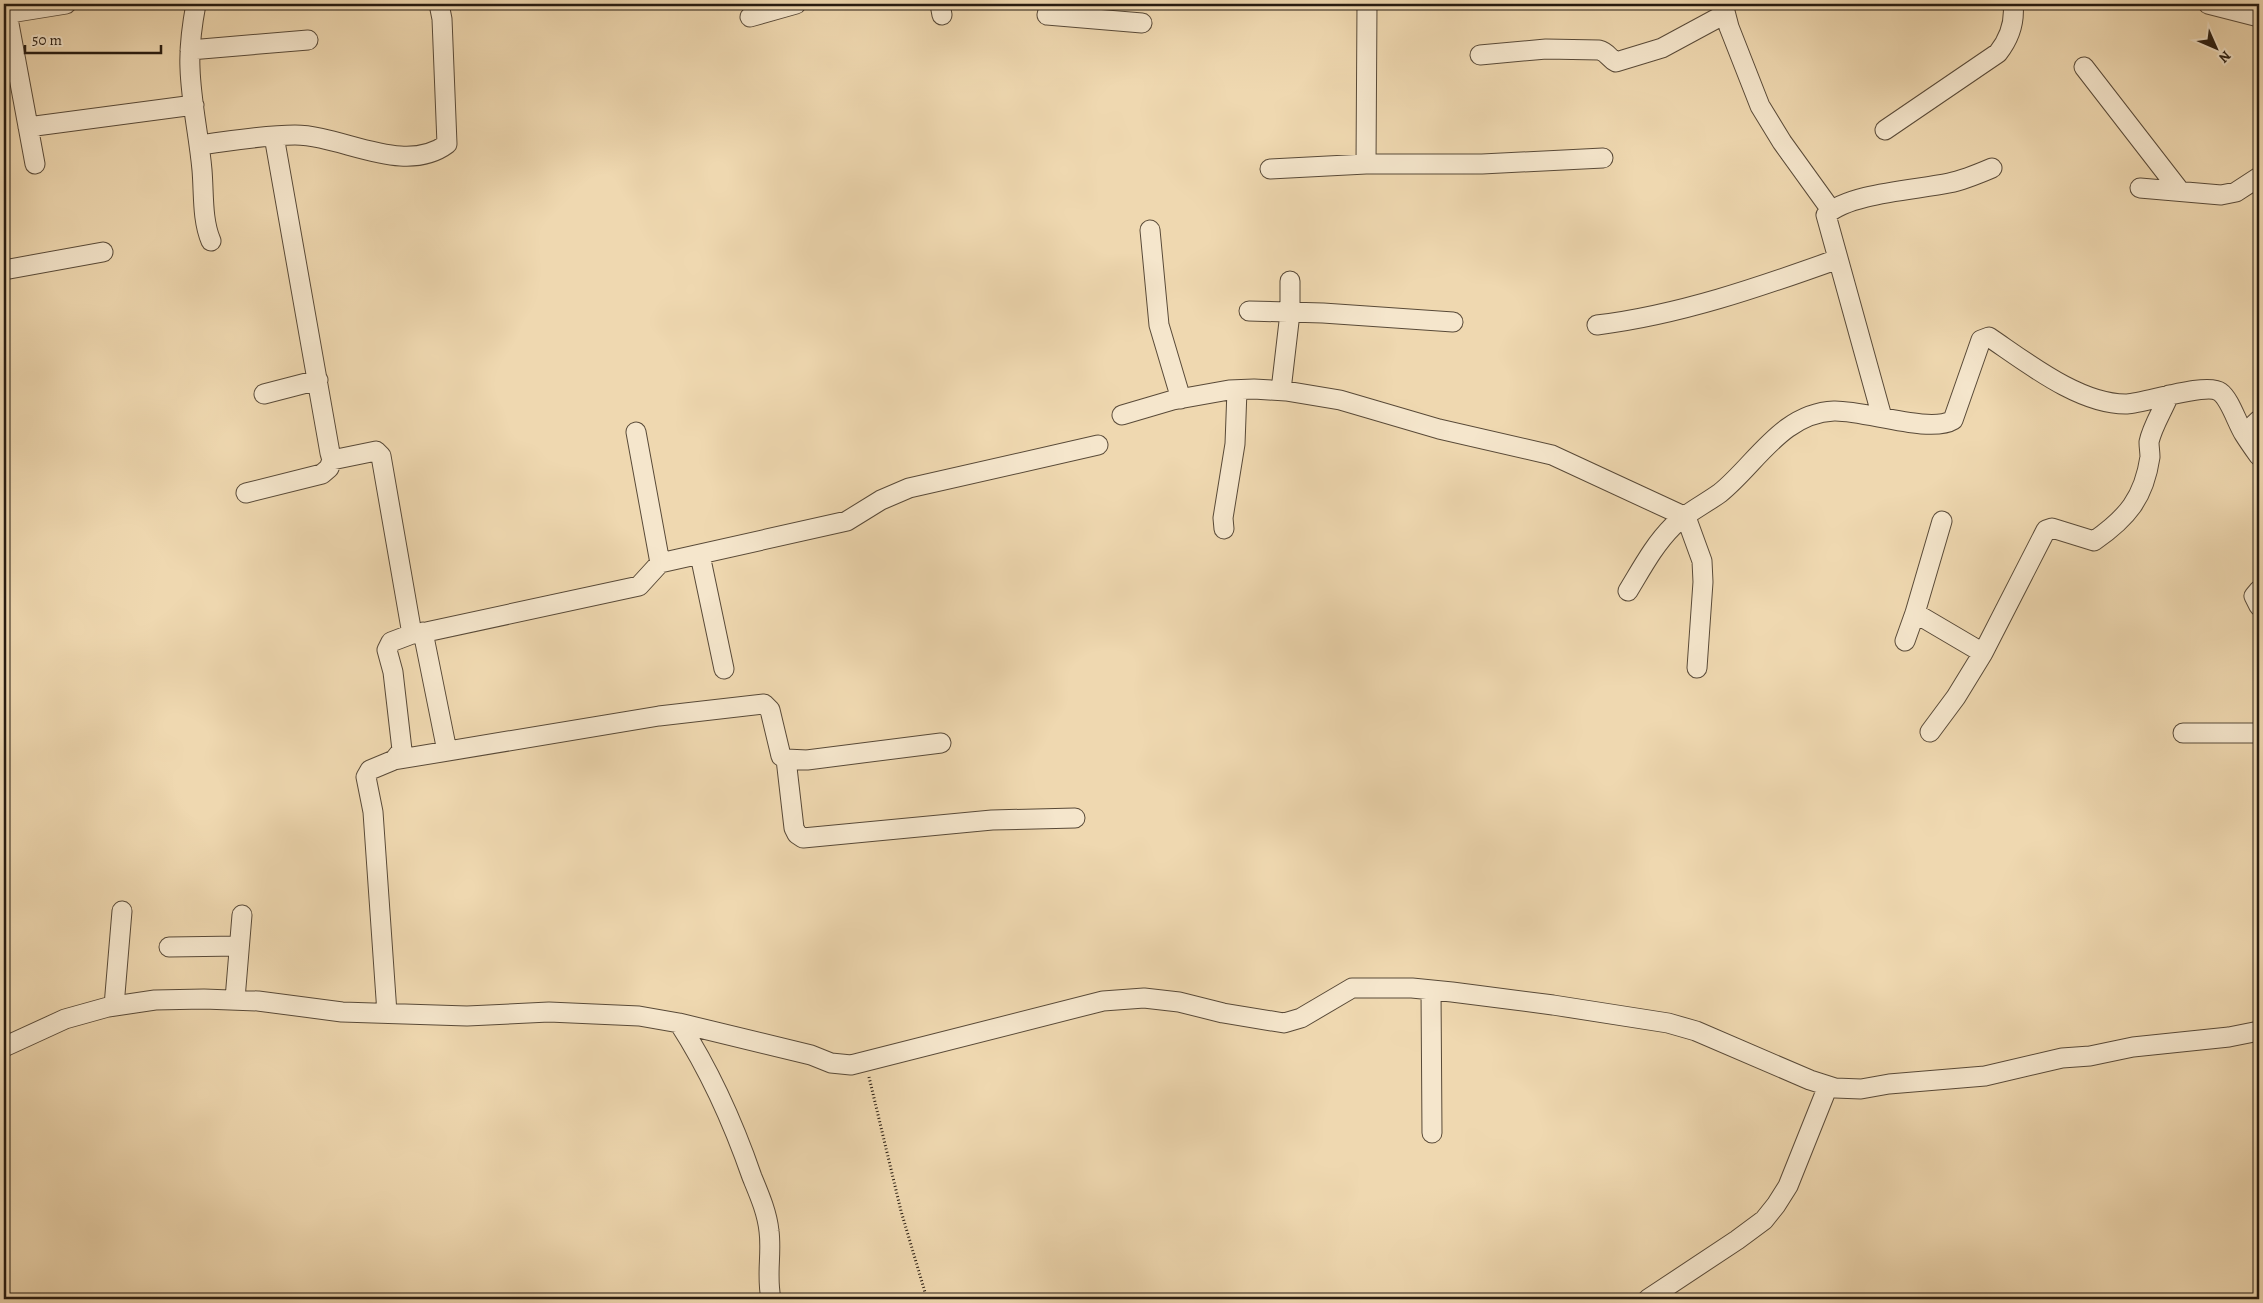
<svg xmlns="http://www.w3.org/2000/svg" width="2263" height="1303" font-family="Alegreya,serif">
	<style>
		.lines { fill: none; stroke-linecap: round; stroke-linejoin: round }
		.street-casing { stroke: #594a38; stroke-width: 21 }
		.path { stroke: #271b10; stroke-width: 3; stroke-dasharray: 1 2.5; stroke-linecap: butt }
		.street { stroke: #f5e6cc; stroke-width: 19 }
	</style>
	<rect width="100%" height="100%" fill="#efd8b0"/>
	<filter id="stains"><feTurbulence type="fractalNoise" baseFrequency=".004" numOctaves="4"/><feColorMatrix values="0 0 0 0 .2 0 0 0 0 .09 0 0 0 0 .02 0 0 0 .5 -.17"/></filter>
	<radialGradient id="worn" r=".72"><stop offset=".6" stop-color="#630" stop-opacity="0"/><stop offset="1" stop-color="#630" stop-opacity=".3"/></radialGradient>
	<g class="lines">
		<g class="street-casing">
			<path id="street" d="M196 4C192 25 189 46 190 68 191 102 199 136 202 170 204 194 202 220 211 241
				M940 4 942 15
				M1050 4 1047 15 1142 23
				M1723 4 1729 27 1760 106 1782 142 1831 210
				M2208 4 2259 17
				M7 13 35 164
				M4 14 66 4
				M750 17 796 4
				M190 50 308 40
				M1480 55 1546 49 1599 50C1608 52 1609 59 1616 62L1662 48 1725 14
				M2084 67 2180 191
				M28 127 194 105
				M1885 130 1998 53C2009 39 2015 22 2013 4
				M274 136 330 453 332 460 376 451 381 456 412 634H417L639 586 660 563 847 521 881 500 909 488 1098 445
				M199 145C231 141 263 135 295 135 342 135 404 176 447 144L442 19 439 4
				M1366 164 1367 4
				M1270 169 1366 164H1482L1603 158
				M2140 188 2221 195 2236 192 2259 177
				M1150 230 1159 325 1181 399
				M4 270 103 252
				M1249 311 1323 313 1453 322
				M1597 325C1679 315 1760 287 1838 259
				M1281 390 1290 313V281
				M264 394 318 380
				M1122 415 1173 400 1229 390 1254 389 1286 391 1340 400 1439 429 1552 455 1686 517 1702 561 1703 582 1697 668
				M1882 417 1826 215C1849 193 1916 190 1949 183 1964 180 1978 174 1992 168
				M636 432 660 563
				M2244 434 2259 420
				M246 493 322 474 329 468 332 460
				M1224 529 1223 518 1235 444 1237 390
				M700 555 724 669
				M2259 590 2254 596 2259 606
				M1628 591C1642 568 1654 545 1673 526 1686 513 1705 504 1720 493 1756 464 1782 413 1834 411 1864 410 1930 434 1953 420L1981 340 1989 337C2026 362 2080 405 2127 404 2145 403 2207 382 2220 392 2230 399 2237 423 2244 434 2249 442 2254 449 2259 456
				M1915 613 1983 653
				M423 632 447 751
				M1905 641 1915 613 1942 521
				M1930 732 1956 697 1983 653 2046 530 2052 528 2094 541C2127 518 2144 498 2150 457 2150 452 2149 447 2149 442 2152 427 2163 410 2169 395
				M2183 733H2259
				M786 759 794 828 797 834 803 838 992 820 1075 818
				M394 760 659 716 764 704 770 710 781 756 786 759 807 760 941 743
				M169 947 239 946
				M1431 990 1432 1133
				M235 999 242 915
				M114 1006 122 911
				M387 1013 373 812 366 777 370 770 394 760 402 750 393 672 387 650 391 642 412 634
				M679 1023C710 1071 733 1122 752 1177 759 1194 767 1212 769 1231 772 1254 766 1275 771 1299
				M4 1047 65 1019 108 1007 155 1000 204 999 258 1001 342 1012 467 1016 549 1012 639 1016 679 1023 811 1055 831 1063 851 1065 1103 1001 1144 998 1179 1002 1223 1013 1284 1023 1301 1018 1352 988H1412L1452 992 1553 1005 1668 1023 1696 1031 1810 1080 1835 1088 1861 1089 1889 1084 1985 1076 2062 1058 2090 1056 2133 1047 2229 1037 2259 1031
				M1648 1299 1737 1240 1764 1220 1776 1205 1788 1186 1828 1086"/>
		</g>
		<path class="path" d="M869 1077 901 1211 927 1299"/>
		<use href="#street" class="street"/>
	</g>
	<rect width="2263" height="1303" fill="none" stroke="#efd8b0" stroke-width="20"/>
	<rect x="5" y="5" width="2253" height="1293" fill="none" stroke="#271b10" stroke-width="2.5"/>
	<rect x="10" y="10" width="2243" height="1283" fill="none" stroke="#271b10"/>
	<g transform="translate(2216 48) rotate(135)" stroke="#f5e6cc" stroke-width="4" paint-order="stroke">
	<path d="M0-4L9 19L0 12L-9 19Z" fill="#271b10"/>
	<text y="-8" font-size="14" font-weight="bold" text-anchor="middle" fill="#271b10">N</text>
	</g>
	<path d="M25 45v8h136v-8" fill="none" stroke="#271b10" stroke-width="2.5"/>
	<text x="32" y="45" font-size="15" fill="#271b10" stroke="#f5e6cc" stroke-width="4" paint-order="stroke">50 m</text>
	<rect width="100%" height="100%" filter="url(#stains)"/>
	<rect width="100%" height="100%" fill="url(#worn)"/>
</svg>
